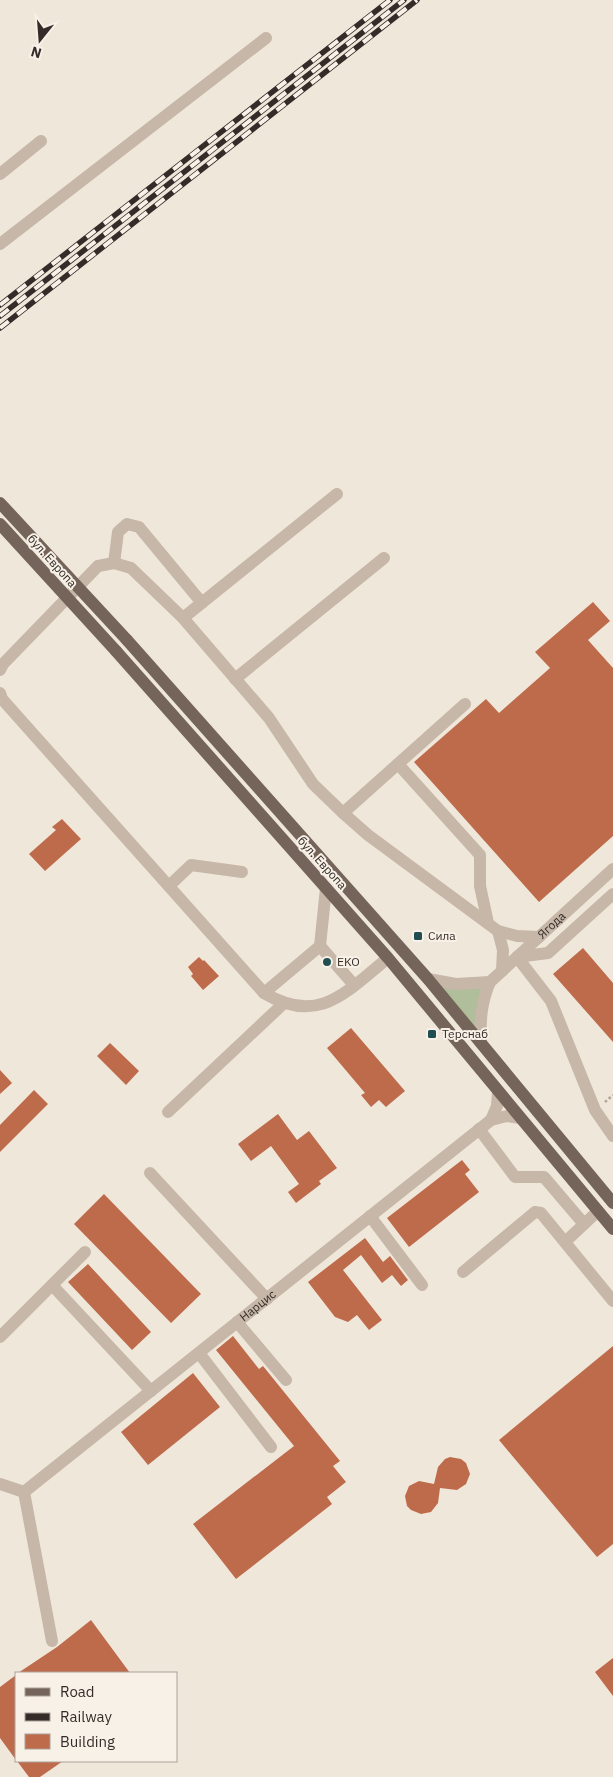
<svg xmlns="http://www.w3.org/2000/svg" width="613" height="1777" font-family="'IBM Plex Sans',sans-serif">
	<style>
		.green { fill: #b1be9c }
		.building { fill: #be6b4b }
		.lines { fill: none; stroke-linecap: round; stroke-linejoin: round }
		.path { stroke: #b3a192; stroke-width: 2.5; stroke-dasharray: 2.5 2.5; stroke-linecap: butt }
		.minor { stroke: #c7b7a8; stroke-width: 12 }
		.major { stroke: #756459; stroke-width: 12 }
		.rail-casing { stroke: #342c28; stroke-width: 5.5 }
		.rail { stroke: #f8f1e7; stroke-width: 4; stroke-dasharray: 11; stroke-linecap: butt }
		.major-bridge { stroke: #756459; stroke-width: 12 }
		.poi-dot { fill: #204e53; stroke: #f8f1e7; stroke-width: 2 }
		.labels { text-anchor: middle; stroke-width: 4; stroke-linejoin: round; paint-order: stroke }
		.street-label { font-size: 12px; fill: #342c28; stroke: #f8f1e7 }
		.poi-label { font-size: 12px; fill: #342c28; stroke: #f8f1e7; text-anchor: start }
	</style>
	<rect width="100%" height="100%" fill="#f0e7db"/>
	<path class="green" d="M428 979 490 982 481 1043Z"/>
	<path class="building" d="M593 602 610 621 588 640 613 668V836L539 902 414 762 486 699 499 713 550 668 535 652Z
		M62 819 81 839 45 871 29 854 56 830 52 827Z
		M583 948 613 983V1042L553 974Z
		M199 957 203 961 204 960 219 976 203 990 191 976 193 974 188 967Z
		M351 1028 405 1091 386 1107 379 1100 371 1107 361 1095 365 1093 327 1048Z
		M110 1043 139 1071 126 1085 97 1056Z
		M0 1070 12 1083 0 1094Z
		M34 1090 48 1104 0 1152V1125Z
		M278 1114 297 1140 309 1131 337 1168 319 1181 321 1184 296 1203 288 1192 299 1184 271 1146 251 1161 238 1144Z
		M462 1160 470 1170 465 1174 479 1192 409 1247 387 1218Z
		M104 1194 201 1294 171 1323 74 1224Z
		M365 1238 383 1262 390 1256 408 1280 401 1286 392 1275 382 1283 361 1255 343 1270 382 1320 369 1330 357 1315 348 1322 335 1317 308 1282Z
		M88 1264 151 1332 132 1350 68 1282Z
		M233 1336 259 1369 263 1366 340 1461 333 1466 346 1482 327 1497 332 1504 236 1579 193 1524 294 1446 216 1350Z
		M613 1346V1544L597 1557 499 1440Z
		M193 1373 220 1407 148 1465 121 1432Z
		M450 1457 461 1459 466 1463 470 1474 466 1484 457 1490 440 1488 438 1503 431 1512 421 1514 411 1510 407 1506 405 1496 409 1486 419 1481 434 1484 438 1467 445 1459Z
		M91 1620 130 1673H18L57 1647Z
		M613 1658V1696L595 1672Z
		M16 1675V1760L0 1738V1687Z
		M17 1761H63L40 1777H29Z"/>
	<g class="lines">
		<path class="path" d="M605 1102 613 1095"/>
		<g class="minor">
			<path d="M0 174 41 141"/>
			<path d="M0 244 266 38"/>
			<path d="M114 563 118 532 127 524 139 527 202 603"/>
			<path d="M183 618 337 494"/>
			<path d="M0 670 3 664 98 566 114 563 131 568 183 618 269 718 313 784 343 813 368 835 498 931 517 936 539 937"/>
			<path d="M235 679 384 558"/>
			<path d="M0 693 2 699 264 993C319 1026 346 992 388 958"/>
			<path d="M398 764 480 855V886L488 923"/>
			<path d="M343 813 465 704"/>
			<path d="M169 886 191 865 242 872"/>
			<path d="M326 888 320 946 354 985"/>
			<path d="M498 931 503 950 502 971"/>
			<path d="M517 957 551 1001 595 1110 613 1136"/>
			<path d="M517 957 548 953 613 894"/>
			<path d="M428 979 456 984 490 982"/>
			<path d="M264 993 320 946"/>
			<path id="s1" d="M481 1043C480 1020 481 1003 490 982L613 869"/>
			<path d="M168 1112 283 1004"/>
			<path d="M491 1120 497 1106 498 1092"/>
			<path d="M479 1129 515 1177H544L584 1224"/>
			<path d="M150 1173 267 1299"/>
			<path d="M370 1216 422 1285"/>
			<path d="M565 1242 598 1211"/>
			<path d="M463 1272 535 1212 541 1213 613 1301"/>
			<path d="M52 1285 151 1391"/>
			<path d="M237 1322 286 1380"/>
			<path d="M0 1337 85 1252"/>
			<path d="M199 1353 271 1447"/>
			<path d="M0 1484 24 1492"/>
			<path id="s2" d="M24 1492 491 1120 507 1116 520 1118"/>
			<path d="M24 1492 52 1641"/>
		</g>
		<path class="major" d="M127 640 428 979 613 1203
			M116 651 388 958 613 1229"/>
		<g class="rail-casing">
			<path id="rail" d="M0 305 390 0
				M0 316 404 0
				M0 328 417 0"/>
		</g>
		<use href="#rail" class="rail"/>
		<path class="major-bridge" d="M0 503 127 640
			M0 524 116 651"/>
	</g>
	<g class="poi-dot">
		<rect x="413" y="931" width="10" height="10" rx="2.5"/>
		<circle cx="327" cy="962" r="5"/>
		<rect x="427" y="1029" width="10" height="10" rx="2.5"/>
	</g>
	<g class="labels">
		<g class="street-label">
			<text transform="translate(52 561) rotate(48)" y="4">бул. Европа</text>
			<text transform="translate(322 863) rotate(48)" y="4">бул. Европа</text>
			<text dy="4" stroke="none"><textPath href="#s1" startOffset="146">Ягода</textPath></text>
			<text dy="4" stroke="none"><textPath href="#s2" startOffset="299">Нарцис</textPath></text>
		</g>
		<g class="poi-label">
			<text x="428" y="940">Сила</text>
			<text x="337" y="966">EKO</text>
			<text x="442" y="1038">Терснаб</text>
		</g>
	</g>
	<rect x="15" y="1672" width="162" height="90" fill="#f8f1e7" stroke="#aaa29b"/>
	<rect x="25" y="1688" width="25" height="8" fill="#756459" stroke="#aaa29b"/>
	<text x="60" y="1697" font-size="15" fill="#342c28">Road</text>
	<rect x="25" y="1713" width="25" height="8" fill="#342c28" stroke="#aaa29b"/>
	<text x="60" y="1722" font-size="15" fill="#342c28">Railway</text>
	<rect x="25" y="1734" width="25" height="15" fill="#be6b4b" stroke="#aaa29b"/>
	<text x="60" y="1747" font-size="15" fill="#342c28">Building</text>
	<g transform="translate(40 40) rotate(197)" stroke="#f8f1e7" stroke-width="4" paint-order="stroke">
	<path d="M0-4L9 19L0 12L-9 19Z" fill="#342c28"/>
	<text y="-8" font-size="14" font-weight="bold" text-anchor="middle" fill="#342c28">N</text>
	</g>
</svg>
